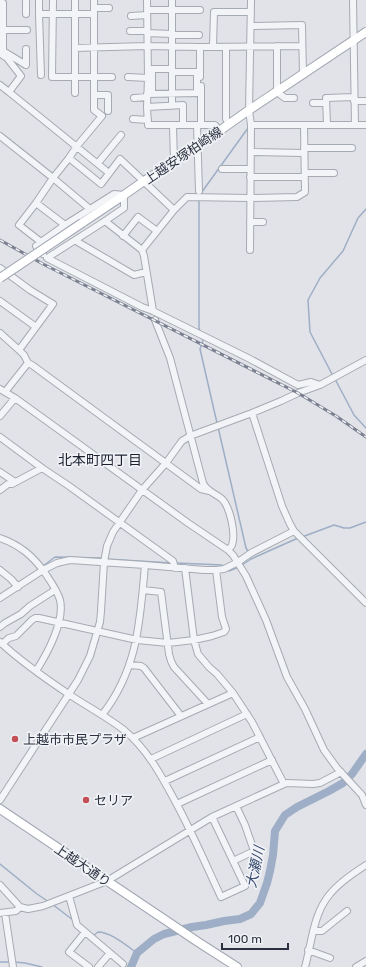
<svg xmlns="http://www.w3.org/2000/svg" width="366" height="967" font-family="Rubik,'Noto Sans JP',sans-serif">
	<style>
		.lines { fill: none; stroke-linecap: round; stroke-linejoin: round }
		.stream { stroke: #9eaec6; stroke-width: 1.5 }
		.river { stroke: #9eaec6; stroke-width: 8 }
		.minor-casing { stroke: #a6aab2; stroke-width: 8 }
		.major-casing { stroke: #a1a7b3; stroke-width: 10 }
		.minor { stroke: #f3f4f7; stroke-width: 6 }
		.major { stroke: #fff; stroke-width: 8 }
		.rail-casing { stroke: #7b8191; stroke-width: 3 }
		.rail { stroke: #f0f2f6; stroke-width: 1.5; stroke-dasharray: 4.5; stroke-linecap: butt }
		.major-bridge-casing { stroke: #a1a7b3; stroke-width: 10; stroke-linecap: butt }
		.major-bridge { stroke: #fff; stroke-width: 8 }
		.poi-dot { fill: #c44f56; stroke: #f0f2f6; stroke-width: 1.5 }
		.labels { text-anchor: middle; stroke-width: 3.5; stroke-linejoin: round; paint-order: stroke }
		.street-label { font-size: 13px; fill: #2a303f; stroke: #f0f2f6 }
		.poi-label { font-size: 13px; fill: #2a303f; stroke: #f0f2f6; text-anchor: start }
		.neighbourhood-label { font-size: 14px; fill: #1c2130; stroke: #f0f2f6 }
		.water-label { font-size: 14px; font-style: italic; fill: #374c70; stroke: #f0f2f6 }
	</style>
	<rect width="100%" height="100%" fill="#e1e3e8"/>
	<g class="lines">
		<path class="stream" d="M199 196 248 128
			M199 200V328L200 332
			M202 338 203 341 200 349 217 423
			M333 376 310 332 308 300 320 278 343 251 358 218 366 209
			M335 379 354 415 366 428
			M218 427 246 548 249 553
			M302 537 334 525 344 528H350L366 522
			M106 559 172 563
			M176 563 222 565 223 567
			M242 565 251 559 298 538
			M42 567 55 557 102 558
			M228 570 229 571 239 567
			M0 864 37 894 49 902
			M52 904 73 920
			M93 936 98 932C111 932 127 946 137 953
			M0 962H10
			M14 962 25 963 42 967"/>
		<path class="river" d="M131 967 137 953 154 939 164 934 192 927 206 925 224 921 240 919 251 914 260 903 267 883 270 871 273 855 275 831 285 815 297 807 329 791 343 783 352 774 366 754"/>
		<g class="minor-casing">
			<path id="minor" d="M39 0V14L41 75
				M53 0 52 77H112
				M94 0V110L102 116 77 146 69 158 53 178 36 203 19 225 41 242 65 225 114 194 124 195V208L105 221 47 258 142 307 153 311 250 359 298 385 311 382 320 385
				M147 0 148 78 147 107 148 125H215L219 130
				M353 0 355 125
				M0 3H3V51L26 65V49
				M94 8H109
				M147 10H200
				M26 14V0
				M39 14H94
				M131 16 147 15
				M251 26 302 25 303 75
				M0 30H27
				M130 31H147
				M147 33 172 34 175 35H199
				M213 46 214 12H251
				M277 46V92L285 98H294
				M200 47V77
				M226 47V119L229 124
				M75 48 147 46 200 47 302 46
				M128 77 148 78
				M0 85 9 92 21 76 7 58 1 54
				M201 86V125
				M9 92 109 173
				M75 93V0
				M147 94 197 93V72H172
				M152 94V69H172
				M94 95H108V111
				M134 98 147 97
				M354 101H366
				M313 103H326
				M172 106V0
				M147 107 183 105V125
				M133 119 148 120
				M327 124 326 98 354 97
				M197 125 199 191
				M251 125H366
				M173 126 174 161
				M0 136 53 178 90 209
				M304 148H352
				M251 152 304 153
				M69 158 101 184 120 159 174 210
				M98 163 121 135
				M222 169H250
				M305 173H334
				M250 177H304
				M36 203 65 225
				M105 221 142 250 144 256 153 311
				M250 222H263
				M123 236 138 217 157 231
				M76 241 134 275 146 272
				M41 242 36 246 43 254
				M142 250 174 210 187 197 250 198 297 197 305 192 304 125
				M250 250 251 125 249 110 251 0
				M0 268 30 290 53 304 19 350 24 355 28 363 5 392
				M0 301 36 327
				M155 320 170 358 203 483C206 491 215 493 222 499 230 507 236 534 232 545 232 546 229 549 228 550
				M0 333 19 350
				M28 363 32 365 201 489 209 491
				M0 389 15 398 188 523 228 550 233 555 246 576 266 620 287 677 305 709 324 750 337 768 362 795 366 805
				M252 413 282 506 290 524 294 531 366 603
				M0 416 15 398
				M0 437 42 468 69 486 173 561 175 568
				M0 472 15 482
				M0 490 8 484H12L42 468
				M0 538C20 545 33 556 45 573 51 582 57 590 60 600 65 621 47 654 36 671
				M185 568 194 640 198 654 209 667 217 674 233 693 252 722 284 784
				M0 570 11 579 18 587
				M143 590 161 592 169 654 171 661 174 667 208 704
				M0 598 43 570 57 563 70 560 145 565 204 570H216L224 569 238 562 251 553 294 531
				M0 627 5 623 21 614 30 606 55 590
				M0 642C21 662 46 679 70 695 88 707 107 717 124 730 147 749 161 775 175 801 192 832 206 865 221 897L245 886 212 817
				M2 644 9 638 16 636 32 620 35 618H39L137 640 168 643 194 640 212 636 224 632 226 629 222 617 216 570
				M129 665 141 666 144 668 181 716
				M102 715C138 669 140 621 145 565
				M133 738 233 693
				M151 759 247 714
				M165 781 260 737
				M0 800 78 680 90 656 100 622 101 611 104 562 107 546 113 532 142 490 166 463 179 445 182 441 190 436 252 413 281 401 298 393 320 385 366 360
				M177 804 272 760
				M233 861 254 851 245 825 236 806
				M0 885 20 907 28 909 43 906 107 881 212 817 284 784 287 783 313 784 320 783 341 772
				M69 896 77 925 123 964
				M0 913 16 911 20 907
				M5 913 13 967
				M313 931H322L347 911
				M85 932 69 952 89 967
				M308 950 330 958
				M98 967 110 953
				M305 967C312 942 313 914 330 894 338 884 355 872 366 865
				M356 967 366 961"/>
		</g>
		<g class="major-casing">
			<path id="major" d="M82 223 124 195 144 181 198 146 249 110 366 32
				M0 809 198 942 237 967"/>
		</g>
		<use href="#minor" class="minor"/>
		<use href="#major" class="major"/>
		<g class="rail-casing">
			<path id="rail" d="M0 240 43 264 298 393 336 416 366 437"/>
		</g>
		<use href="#rail" class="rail"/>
		<g class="major-bridge-casing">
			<path id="major-bridge" d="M0 278 82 223"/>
		</g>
		<use href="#major-bridge" class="major-bridge"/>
	</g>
	<g class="poi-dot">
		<circle cx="15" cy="739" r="4"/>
		<circle cx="86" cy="800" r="4"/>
	</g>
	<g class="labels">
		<g class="street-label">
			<text transform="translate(183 155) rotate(-34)" y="5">上越安塚柏崎線</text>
			<text transform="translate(83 865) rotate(34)" y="5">上越大通り</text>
		</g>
		<g class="poi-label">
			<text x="23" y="744">上越市市民プラザ</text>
			<text x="94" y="805">セリア</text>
		</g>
		<g class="neighbourhood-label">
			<text x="100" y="465">北本町四丁目</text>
		</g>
		<g class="water-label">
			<text transform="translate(255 867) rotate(-78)" y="5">大瀬川</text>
		</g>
	</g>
	<path d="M222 943v6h66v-6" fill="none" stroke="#2a303f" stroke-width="2"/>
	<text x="228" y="943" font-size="12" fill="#2a303f" stroke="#f0f2f6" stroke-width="3" paint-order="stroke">100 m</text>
</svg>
